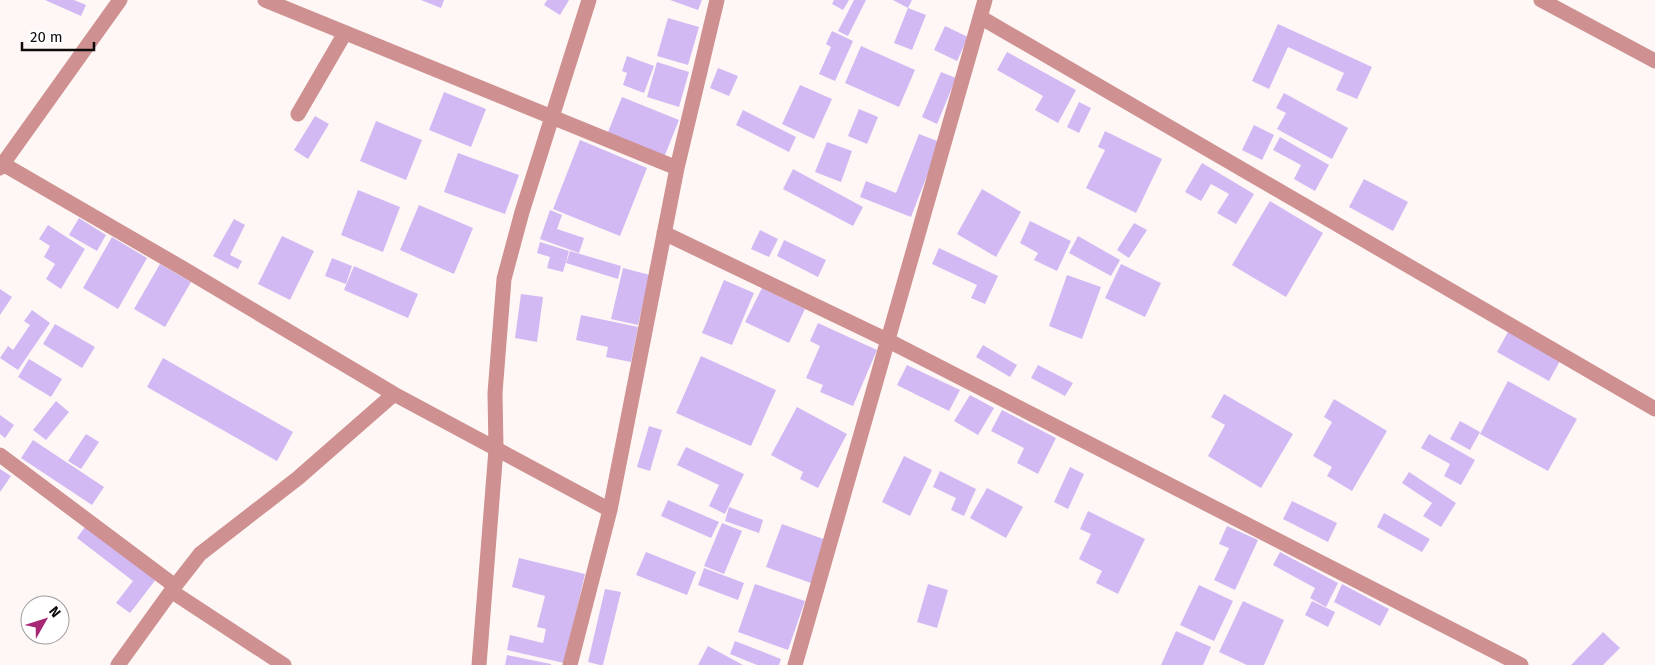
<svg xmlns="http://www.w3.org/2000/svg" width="1655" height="665" font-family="'Fira Sans',sans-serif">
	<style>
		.building { fill: #d3b9f4 }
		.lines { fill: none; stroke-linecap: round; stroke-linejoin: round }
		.minor { stroke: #ce9090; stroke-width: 15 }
	</style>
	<rect width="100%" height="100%" fill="#fef7f5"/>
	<path class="building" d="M45 0H74L86 5 81 16Z
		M421 0H444L441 8Z
		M547 0H569L560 15 544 5Z
		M670 0H702L698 10Z
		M834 0H849L843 10 832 4Z
		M854 0H866L848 36 838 31Z
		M893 0H912L908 8Z
		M908 8 926 15 912 50 894 43Z
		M668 18 699 27 688 65 657 56Z
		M1278 24 1372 67 1357 99 1336 90 1344 73 1288 47 1269 89 1252 81Z
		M945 26 968 37 957 61 934 50Z
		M832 31 853 41 835 81 819 74 831 47 826 44Z
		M861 46 915 70 899 107 845 83Z
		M1007 52 1076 90 1058 123 1035 110 1043 96 997 70Z
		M627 56 654 66 644 93 623 85 627 73 622 71Z
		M657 62 689 72 679 107 647 97Z
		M718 68 738 76 729 96 710 88Z
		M941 72 956 78 937 124 922 117Z
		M800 85 832 99 814 139 782 124Z
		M444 92 486 109 471 147 429 130Z
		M1284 93 1348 128 1332 159 1277 129 1286 113 1276 108Z
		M622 97 679 120 663 160 606 137Z
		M1079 102 1091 108 1079 133 1067 127Z
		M859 109 878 117 867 144 848 136Z
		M743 110 796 137 789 152 736 125Z
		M315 116 329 124 308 159 294 150Z
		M376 121 422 140 406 180 360 161Z
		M1254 125 1274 135 1262 160 1242 150Z
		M1105 131 1162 159 1136 213 1086 188 1105 150 1098 147Z
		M919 134 940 142 911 217 860 197 866 181 896 193Z
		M1280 137 1329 165 1315 191 1294 179 1301 165 1273 150Z
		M580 140 647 168 620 236 553 209Z
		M827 142 852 151 841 182 815 172Z
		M458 153 519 175 505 214 444 192Z
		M1202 163 1254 194 1236 224 1217 213 1229 194 1211 184 1201 201 1185 192Z
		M793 169 863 207 853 226 783 189Z
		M1364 179 1408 202 1393 231 1349 207Z
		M982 189 1021 212 996 257 957 234Z
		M358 190 400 207 383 252 341 235Z
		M1270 201 1323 233 1286 297 1232 265Z
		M419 205 473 228 454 274 400 250Z
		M550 210 562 215 557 229 584 238 579 253 540 239Z
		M79 218 106 235 97 251 69 235Z
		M234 219 245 225 230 255 242 261 238 269 213 256Z
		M1030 221 1071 241 1057 271 1034 260 1038 253 1020 243Z
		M1134 223 1147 230 1129 258 1117 250Z
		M48 225 85 249 61 289 46 279 55 264 44 257 50 246 39 239Z
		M760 230 778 239 769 257 751 249Z
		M282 236 314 251 290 300 258 284Z
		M1078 236 1120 260 1111 276 1069 253Z
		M112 237 147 258 118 309 83 288Z
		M784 240 826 260 818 277 777 256Z
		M540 242 569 251 563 272 547 268 550 257 537 253Z
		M939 248 998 276 985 304 971 298 977 285 932 264Z
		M570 251 621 266 618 279 566 263Z
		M332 258 352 266 346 284 325 276Z
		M160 264 191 282 165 327 134 309Z
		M1121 264 1161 283 1145 317 1105 298Z
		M354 266 418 294 408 318 344 290Z
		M623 268 650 275 638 325 611 319Z
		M1067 275 1101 287 1082 339 1049 326Z
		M724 280 754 293 732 345 702 333Z
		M762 288 805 309 789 343 745 322Z
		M0 289 12 297 0 315Z
		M521 294 543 297 537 342 515 338Z
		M32 310 50 323 18 370 0 358 8 346 13 350 30 325 24 321Z
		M581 315 638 327 631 362 606 357 608 347 576 340Z
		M818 323 877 350 853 406 820 392 823 385 806 378 820 346 810 341Z
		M55 324 95 347 82 368 43 344Z
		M1509 330 1561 359 1549 381 1497 352Z
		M983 345 1017 365 1010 377 976 357Z
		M701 356 776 390 751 446 676 413Z
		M163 358 293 432 277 461 147 387Z
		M29 359 62 379 51 397 18 377Z
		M907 365 960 390 949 411 897 385Z
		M1038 365 1073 383 1065 396 1031 378Z
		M1508 381 1577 419 1548 471 1480 434Z
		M1224 394 1293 434 1261 488 1208 456 1225 425 1211 417Z
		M970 395 994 408 978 435 954 421Z
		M1334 399 1387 431 1352 491 1327 476 1332 467 1313 456 1332 422 1324 417Z
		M56 401 69 412 46 440 33 430Z
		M797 407 847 434 818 488 800 479 803 472 771 455Z
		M1002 410 1056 438 1038 474 1017 463 1024 448 991 431Z
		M0 415 14 425 5 438 0 434Z
		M1460 421 1480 432 1470 450 1450 439Z
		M649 426 662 430 650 471 637 467Z
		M86 434 99 442 81 469 68 461Z
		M1429 434 1475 460 1461 485 1444 476 1450 464 1421 448Z
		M33 440 104 487 92 505 21 458Z
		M686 447 744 474 725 514 709 506 719 485 677 465Z
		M904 456 932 470 910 516 882 502Z
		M1070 467 1084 474 1068 509 1054 502Z
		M0 469 11 476 0 492Z
		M940 471 976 489 964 516 951 510 956 498 933 487Z
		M1409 472 1456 503 1441 527 1423 516 1432 503 1402 483Z
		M987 488 1023 507 1006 538 970 518Z
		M668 500 719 522 711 538 661 516Z
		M1292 501 1337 523 1328 542 1283 519Z
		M729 507 763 520 759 533 725 521Z
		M1088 511 1145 539 1118 594 1096 583 1102 571 1079 559 1091 534 1080 529Z
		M1384 513 1430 539 1422 552 1377 527Z
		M722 523 742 531 724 574 704 566Z
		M87 524 157 578 130 613 116 603 133 581 77 538Z
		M782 524 826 540 811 583 766 567Z
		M1227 526 1258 540 1235 590 1214 580 1229 548 1219 544Z
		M646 552 696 572 687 595 636 575Z
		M1280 552 1338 583 1326 607 1310 598 1315 588 1273 565Z
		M519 558 585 574 564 663 507 650 510 635 543 643 546 629 537 627 545 596 512 587Z
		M704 568 744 583 738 600 698 585Z
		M755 584 805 601 788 650 738 632Z
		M928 584 948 590 937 628 917 622Z
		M1342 584 1389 609 1380 626 1334 602Z
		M1199 585 1233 601 1214 641 1180 625Z
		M605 589 621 592 603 665H600L588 662Z
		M1243 601 1284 620 1264 665H1247L1219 652Z
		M1312 601 1335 612 1328 627 1305 615Z
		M1176 631 1211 647 1203 665H1161Z
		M1603 632 1620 648 1603 665H1571Z
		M735 641 781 659 779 665H757L730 654Z
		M708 646 743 665H698Z
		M507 655 551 664V665H505Z"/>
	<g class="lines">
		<path class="minor" d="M265 0 677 168
			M1541 0 1655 61
			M980 17 1655 409
			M298 114 345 33
			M3 164 184 269 394 394 610 510
			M0 168 120 0
			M664 233 887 340 1521 665
			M0 455 175 586
			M171 591 284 665
			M118 665 175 586 200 554 298 478 394 394
			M479 665 496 449 495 393 504 279 522 212 589 0
			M570 665 610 510 677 168 717 0
			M795 665 985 0"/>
	</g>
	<g transform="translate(45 620) rotate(51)"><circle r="24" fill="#ffffff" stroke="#9f9d9d"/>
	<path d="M0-4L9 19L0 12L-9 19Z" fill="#a82775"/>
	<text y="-8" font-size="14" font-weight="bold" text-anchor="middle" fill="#0f0b0a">N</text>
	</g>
	<path d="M22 42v8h72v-8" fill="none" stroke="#0f0b0a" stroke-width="2.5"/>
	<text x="30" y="42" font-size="15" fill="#0f0b0a" stroke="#ffffff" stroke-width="4" paint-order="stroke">20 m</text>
</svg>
